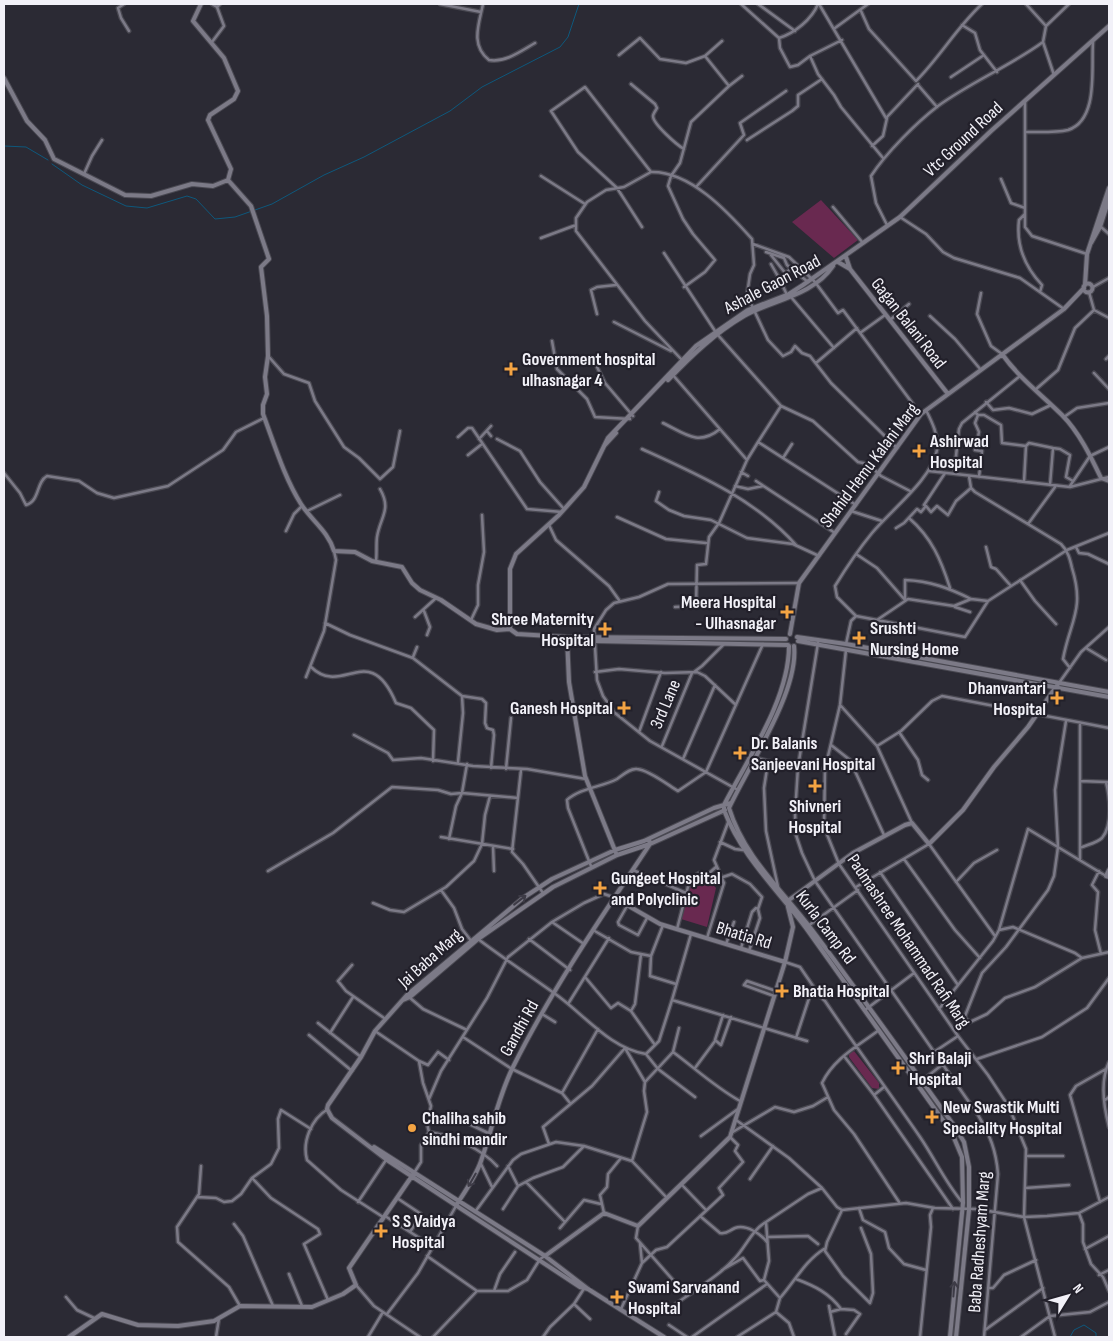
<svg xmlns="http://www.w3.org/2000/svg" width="1113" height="1341" font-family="'Sofia Sans Condensed',sans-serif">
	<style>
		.green { fill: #692950 }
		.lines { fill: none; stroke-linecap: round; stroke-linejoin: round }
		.stream { stroke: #0e587c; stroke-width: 1 }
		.street-casing { stroke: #494851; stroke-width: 5 }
		.secondary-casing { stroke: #494851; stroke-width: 6 }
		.street { stroke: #7c7a87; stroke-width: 2.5 }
		.secondary { stroke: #7c7a87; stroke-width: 4 }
		.oneway { stroke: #3d3b46 }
		.poi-dot { fill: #f4a443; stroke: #22202a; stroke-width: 2 }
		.labels { text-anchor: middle; stroke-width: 4.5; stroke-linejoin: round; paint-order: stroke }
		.street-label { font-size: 18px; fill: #f2f1f8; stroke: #22202a }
		.poi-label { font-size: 18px; font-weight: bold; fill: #f2f1f8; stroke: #22202a; text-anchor: start }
	</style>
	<rect width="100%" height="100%" fill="#2b2a34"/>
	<path class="green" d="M821 200 858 240 834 258 792 222Z
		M699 876 710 881 716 888 707 927 681 919 693 879Z
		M854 1051 879 1083V1089L872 1088 849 1057V1054Z"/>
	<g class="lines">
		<path class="stream" d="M4 146 26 147 48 160
			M52 164 82 185 126 206 147 208 187 196 196 199 215 219 235 217 272 204 324 175 364 157 450 111 482 87 560 47 568 37 579 4
			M1070 1337 1074 1330 1084 1325 1096 1333V1337"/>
		<g class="street-casing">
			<path id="street" d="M124 4 118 8 121 18 129 31
				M212 4 217 7 220 4
				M440 4 481 12
				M483 4C479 24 470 45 489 60 505 63 521 51 535 43
				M741 4 779 38C795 33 812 19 818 4
				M758 4 795 31
				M819 4 886 118 918 84
				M1026 4 1046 26
				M861 11 869 29 916 81C940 57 957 27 982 4
				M962 25 975 33 980 50 997 72
				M835 28 868 4
				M779 38 780 48 790 67 798 65 810 56 842 40
				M212 42 224 26 217 7
				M1043 42 1054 75
				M619 55 640 38 660 59 686 63 705 56
				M810 56 818 74 834 95 841 107 883 158
				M951 77 984 55
				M631 84 655 104 657 108C656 110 653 114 653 116 653 124 677 145 684 149
				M918 85 937 107
				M729 86 742 76
				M1025 102V227L1032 236 1087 254
				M1025 132C1038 132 1055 133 1068 130 1099 120 1091 68 1093 42
				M747 140 792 111 798 106V95L822 79
				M872 146 883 136 887 118
				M651 172C690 171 727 211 752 239L754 265 750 274 747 295 768 340 783 356 791 352 795 346 802 353 810 356 831 383 897 448
				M651 172 624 187 606 190 587 202 576 218V231L645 321 682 360
				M84 174 92 156 102 140
				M541 176 585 204
				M1001 179 1011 203 1025 208
				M696 187 744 135 740 123 786 91
				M833 207 863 243
				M1025 214 1019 220C1016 245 1025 267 1042 285L1040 292
				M900 217 926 234 943 252 954 258 1020 278 1064 309
				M887 225 876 203 871 176C886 153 916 123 938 106 971 82 1010 66 1043 42L1046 26 1069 4
				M642 227 617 188 578 152 551 111 585 87 651 172
				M1101 227 1109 234
				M541 238 576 225
				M753 244 789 257 815 282 838 313 843 310 913 404
				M766 252 784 258 787 265 808 282
				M664 253 717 334 781 406 758 442
				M771 255 786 274
				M771 264 780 280
				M684 287 705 272 715 260 693 234 683 219 668 186 671 176 680 163 691 122 729 86 705 56 722 41
				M1093 287 1109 278
				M1089 292 1094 310 1109 318
				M981 293 977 314 991 346 1002 354
				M787 295 780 280 791 268
				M791 297 834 348
				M597 314 591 290 597 287 616 285
				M930 316 955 339 981 370
				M890 320 909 304
				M614 322 671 351
				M860 333 885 315
				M552 341 557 369 587 399 595 417 630 419
				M269 357 284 374 309 383 315 401 344 447 359 458 380 479 393 467 400 431
				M1106 359 1109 356
				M594 361 605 383 633 416
				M816 363 857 328
				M1094 373 1109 389
				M672 374 747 460 758 442 856 505
				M1035 390 1058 370 1075 328 1094 310
				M986 402 993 410 1009 408 1032 414 1051 405
				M781 406 813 421 858 462 868 464 881 476 910 491
				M975 412 978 415 975 423 979 432 975 450 982 451 979 477
				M978 415H984L1001 425 1002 443 1026 446 1024 482
				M1064 417 1077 408 1109 403
				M663 423C684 433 698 447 720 429
				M487 431 491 436
				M458 437 468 428H472L527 509 562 512
				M479 439 491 426
				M497 439 520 451 540 482 564 509
				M1026 446 1029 443 1053 448 1050 485
				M1053 448 1060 449 1070 455 1066 477 1073 481
				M642 449C697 474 755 499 796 545
				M468 455 482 444
				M783 458 792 444
				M929 471 1070 487 1109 477
				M741 472 748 476
				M4 473 20 493 26 505C40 501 36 482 47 476L79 481 97 493 114 498 168 486 223 450 236 432 264 418
				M954 474 959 429 962 423 1020 376
				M969 476 971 488 975 492 1061 544C1068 551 1070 559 1072 568 1085 610 1070 621 1063 659L1070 668
				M756 481 835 533
				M735 486 748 489 763 486
				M1070 486 1090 456 1109 447
				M659 492 656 501 669 510 684 516 711 520 747 538 793 544 819 556
				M926 506 931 512 937 506 948 515 956 501 971 488
				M307 511 340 495
				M851 511 882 521
				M617 517 666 539 706 543
				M909 518C932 538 941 560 950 588
				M1028 524 1055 487
				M549 525 556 540 609 586 619 600
				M896 528 904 523 917 509 921 512 926 506 924 505 945 473
				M286 531 294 514 302 506
				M986 547 991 567 996 569 1011 586
				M1076 547 1079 553 1088 554 1109 564
				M856 554 877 568 905 600
				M376 561C377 553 376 545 377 537 380 517 392 510 380 489
				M1020 580 1035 601 1056 624
				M905 600V580C930 581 949 588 971 599
				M675 607 696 606 697 565 706 564 709 537 719 523 747 460
				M955 607 970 612
				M424 611 430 627 427 635
				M856 616 877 620 908 599 954 606 971 599 988 601 1067 550 1109 533
				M856 616 837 597 835 586C846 568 858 550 872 533 891 510 932 479 937 450 939 436 932 422 926 410
				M415 617 436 598
				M471 620 478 605V585L484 552 482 515
				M877 620 965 637 988 601
				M325 623 350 635 413 658 462 696 463 713 458 762
				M818 643 798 767 795 814 796 835 802 853 815 881 978 1115C990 1135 996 1150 998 1174L984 1337
				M846 644 851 621 856 616
				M1086 648 1106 660
				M846 650 840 705 825 769 824 827 839 864 958 1036 988 1075 1009 1107 1026 1149 1024 1217 1055 1337
				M413 657 417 647
				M311 667C343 698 369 639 396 703L411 708 434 730 433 761
				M595 672 619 669 665 673 697 672 705 676 736 705
				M694 672 702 666 724 644
				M306 677 324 631 336 560 334 551
				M1059 683 1081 652 1109 627
				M462 696 482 699 486 703 485 723 487 728 493 730 494 735 491 768
				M841 706 877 746 912 823
				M639 732 661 672
				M899 732 918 760 922 775 928 780
				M354 735 388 753 393 760 421 758 473 766 527 769 586 779
				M831 745 850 760 884 835
				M662 746 692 673
				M877 746 901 731 932 701 942 696 1109 728
				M755 758 798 767 825 769
				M683 759 715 685
				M768 762 764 788 766 831 778 887
				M506 769 511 718
				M521 770 512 852 523 864 543 893
				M1080 781 1106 782
				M738 790 650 741 615 713 603 696 597 680 594 629 606 610 614 603 639 597 668 584 799 583
				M441 837 513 849
				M449 839 456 806 462 793 467 764
				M720 842 735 849 743 850
				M493 846 494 871
				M1080 848C1086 845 1097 843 1102 838 1113 825 1110 798 1106 782H1109
				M904 859 955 930 980 958
				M1080 859V724
				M591 866 568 808 567 800C580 788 602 787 617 779 623 775 630 768 637 769 649 770 668 785 678 791L706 772 763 644
				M633 870 686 893
				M268 871 333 833 392 787 438 790 451 794 462 793 518 798
				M1099 871 1092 885 1098 892 1095 930 1101 954
				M880 872 958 985
				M707 875 724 883
				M723 877 732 874 750 884 762 897 758 909 760 918 749 951
				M956 882 974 863 997 850
				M856 887 929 844 995 936
				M441 890 454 908 462 929 472 942
				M373 903 390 910 404 912 446 887 474 861 482 844 485 815 490 796
				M627 906 618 922 619 925 638 935 647 918
				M552 922 584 944
				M808 926 858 890
				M677 929 690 879 699 873 707 875 716 867
				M593 930 631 952 651 956 650 976 676 984
				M999 930 1013 927 1075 953 1082 958
				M707 938 724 883 714 860 729 820
				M478 939C503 958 529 975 554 993 583 1013 610 1049 646 1054L659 1041 672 1000 807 1041
				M529 939 570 970
				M726 944 734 922
				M741 948 752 912 756 908 758 909
				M651 956 663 925
				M785 962 800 967 813 986 796 1038
				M352 965 338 981 346 991 384 1018
				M585 977 611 1008 618 1003 631 1011 655 1045
				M812 989 825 1001C856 1047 889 1092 920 1137 935 1159 945 1182 962 1202
				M774 996 744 985 747 981 776 991
				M409 997 423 1009 467 1030
				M672 1000 691 934
				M568 1004 609 938
				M939 1009 993 941 999 930 1028 829 1106 876
				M865 1010 914 973
				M631 1011 635 1004 641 954
				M542 1014 555 1022
				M723 1015 715 1040 721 1045 731 1017
				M966 1019 970 1022 987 1014 1005 998 1035 987 1082 958 1109 952
				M318 1023 361 1057
				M953 1029 966 1019 965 1016 982 973 1006 947 1048 890 1054 876 1058 847 1055 790 1066 721
				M879 1030C858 1046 834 1058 822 1083L834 1110 854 1134 899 1202
				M375 1031 419 1061 423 1083 431 1106 427 1124 429 1132 421 1145V1162L414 1173
				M330 1033 353 997
				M309 1035 352 1071
				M463 1037 512 1069 562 1093 570 1103
				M673 1052C696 1069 715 1087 740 1101
				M934 1052 958 1036
				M646 1054 658 1069 695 1097
				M844 1056 874 1095 953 1209
				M977 1059 1042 1037 1087 1008 1109 978
				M419 1061 428 1065 438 1052 449 1060
				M1109 1062C1100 1081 1104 1108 1109 1127
				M695 1068 715 1041
				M918 1084 943 1064
				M562 1093 598 1029
				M874 1095 884 1087
				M429 1099 441 1071 487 998 508 957 552 922 584 903 604 894 613 897
				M1105 1100 1109 1097
				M328 1109C311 1119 302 1142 307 1160L341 1190 383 1217
				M430 1115 461 1120 488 1133
				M736 1120 789 1158 822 1188
				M429 1132C451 1135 482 1149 497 1166
				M731 1133 775 1107 794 1112 813 1106 828 1097
				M701 1136 738 1109
				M549 1144 543 1127 592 1086 625 1048 645 1082
				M1026 1156H1063
				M632 1161 647 1112 644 1091 645 1082 673 1052 679 1028
				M481 1164 492 1187
				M201 1166 199 1194 177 1227 178 1242 229 1287 240 1306
				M253 1179 271 1198 318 1229 320 1234 304 1244 328 1300
				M750 1179 773 1146
				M526 1182 565 1222
				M682 1185 706 1210
				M518 1186 533 1178 563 1167 584 1146
				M1025 1188 1069 1185
				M197 1197 216 1198 224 1202 232 1201 241 1194 252 1178 271 1164 279 1148 278 1119 281 1110 311 1129
				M397 1198 421 1214 410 1232
				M358 1202 388 1157
				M1100 1202 1070 1095 1076 1086 1106 1069
				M859 1208 863 1220 885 1232 889 1248 904 1264 926 1270
				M503 1209 518 1186 508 1166
				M842 1210 827 1242 825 1251 843 1276 870 1303 873 1293 871 1254 861 1228
				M475 1212 513 1160 521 1154 556 1142 584 1146 632 1161 667 1198
				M604 1213 600 1195 607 1187 608 1174 621 1158
				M1079 1213 1083 1224V1242L1091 1264 1103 1277 1109 1291
				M385 1216 432 1246
				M700 1216 720 1233C728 1234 728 1231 735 1228 746 1224 761 1234 767 1242
				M234 1224 243 1236 273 1306
				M638 1226 636 1238 687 1296C704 1284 722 1273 736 1257 746 1246 753 1229 766 1222
				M560 1228 584 1200 601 1204
				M768 1237 808 1236 818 1244
				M640 1243 642 1263
				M1085 1249 1109 1236
				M427 1256 477 1291H508L527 1280 540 1259 545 1256
				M722 1270 743 1258 760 1281 764 1280 769 1261 766 1222 808 1194 822 1188 837 1207 842 1210 906 1203 935 1208 977 1209 1024 1217 1047 1216 1079 1213 1109 1197
				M289 1274 302 1306
				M1099 1275 1109 1270
				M796 1279C815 1286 829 1293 841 1309L830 1312
				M764 1280 780 1298 776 1312 789 1323 794 1337
				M356 1285 374 1306 420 1337
				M988 1288H993L1004 1275 1036 1260
				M494 1291 500 1274 515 1252
				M66 1297 77 1310 94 1318
				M780 1298C795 1281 805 1261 824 1249
				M574 1304 590 1319
				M829 1306 835 1337
				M621 1309 642 1263 656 1250 667 1247 723 1195 719 1188 743 1162 735 1151 738 1145 730 1137
				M841 1309 854 1310 860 1314 846 1334
				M667 1310 687 1296
				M387 1314 418 1273 456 1206
				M669 1325 687 1337
				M985 1330 1043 1288
				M216 1337 219 1318
				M368 1337 383 1312
				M433 1337 477 1291
				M543 1337 550 1327 574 1304 585 1287
				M692 1337 767 1284
				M737 1337 776 1312
				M920 1337 931 1227 930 1215 933 1208
				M1021 1337 1050 1316 1090 1312 1109 1302"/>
		</g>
		<g class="secondary-casing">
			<path id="secondary" d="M201 4 193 21 224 58 238 91 234 99 210 115 208 120 231 169 228 180
				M4 78 27 121 45 140 54 159 125 195 151 196 192 184 213 186 228 180
				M228 180 251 206 269 259 261 267 267 316 268 356 265 377 267 394 263 405V414C274 443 284 477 301 504 312 521 328 531 334 551L355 552 372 561 402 567 412 583 420 590 441 600 476 624 497 630 510 629 517 634 567 637 786 639
				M1091 243 1100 227 1109 199
				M846 257 850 269 948 394
				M838 262 850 269
				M1083.5 288a4.5 4.5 0 1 1 9 0a4.5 4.5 0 1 1-9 0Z
				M1085 285 1087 254 1109 188
				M1002 354C1019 378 1042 395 1062 415 1079 432 1091 457 1101 478L1109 481
				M668 380C691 356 715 333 744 316 772 300 813 296 833 266
				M604 446 616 433
				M510 629V569L516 554 559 515 584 487 608 438 696 346 748 310 789 294 803 285 900 217 991 131 1109 26
				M790 634 799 583 921 414 1064 309 1084 288
				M567 637 569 682 585 776 616 853
				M589 637 594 641 788 645
				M797 637 846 644 1109 692
				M798 641 1109 697
				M789 646C789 699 748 758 724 805V810C742 857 777 889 806 928 855 996 903 1065 952 1133L962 1157 963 1203 950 1337
				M794 646C799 691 749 765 729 808 744 857 782 890 812 930 861 995 908 1062 955 1127L964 1142 969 1167V1210L956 1337
				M1109 870 1106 876 1109 877
				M613 897 660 924 785 962
				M403 1000 410 997 478 939 553 887 617 855 650 844 725 810
				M374 1147 545 1256 588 1289 664 1337
				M457 1204C466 1190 476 1176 481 1161 492 1130 498 1097 513 1067 552 989 602 916 650 844L649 839
				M545 1256 604 1213 638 1226 730 1137 785 962 793 927 787 903 789 900 853 853 905 825 912 823 929 844 963 810 994 767 1028 727 1058 684
				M588 1289 580 1287 387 1160 332 1118 327 1109 328 1105 361 1057 375 1031 407 995 523 898 552 879 615 850 644 841 714 808 731 803
				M69 1337 102 1314 138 1325 178 1326 214 1321 240 1306 312 1307 343 1294 356 1285 349 1268 414 1173"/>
		</g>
		<use href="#street" class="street"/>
		<use href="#secondary" class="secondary"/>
	</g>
	<defs><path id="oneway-shaft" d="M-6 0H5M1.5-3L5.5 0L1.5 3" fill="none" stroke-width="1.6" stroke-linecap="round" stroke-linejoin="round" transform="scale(1.25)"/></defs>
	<g class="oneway">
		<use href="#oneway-shaft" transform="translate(520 900) rotate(-38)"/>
		<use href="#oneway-shaft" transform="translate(472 1180) rotate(120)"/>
		<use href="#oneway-shaft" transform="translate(954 1289) rotate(-85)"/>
	</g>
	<g class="poi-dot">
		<path d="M508.5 361.5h5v5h5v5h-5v5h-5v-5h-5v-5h5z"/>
		<path d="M916.5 443.5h5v5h5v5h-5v5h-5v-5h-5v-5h5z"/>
		<path d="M784.5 604.5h5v5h5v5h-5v5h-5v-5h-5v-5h5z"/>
		<path d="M602.5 621.5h5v5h5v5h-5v5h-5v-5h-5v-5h5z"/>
		<path d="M856.5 630.5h5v5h5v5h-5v5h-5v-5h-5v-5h5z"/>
		<path d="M1054.5 690.5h5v5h5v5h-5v5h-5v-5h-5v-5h5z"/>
		<path d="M621.5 700.5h5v5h5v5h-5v5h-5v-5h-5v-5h5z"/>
		<path d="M737.5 745.5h5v5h5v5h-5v5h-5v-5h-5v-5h5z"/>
		<path d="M812.5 778.5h5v5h5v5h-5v5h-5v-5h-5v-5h5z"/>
		<path d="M597.5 880.5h5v5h5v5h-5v5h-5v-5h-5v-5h5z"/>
		<path d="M779.5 983.5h5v5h5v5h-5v5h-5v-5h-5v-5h5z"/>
		<path d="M895.5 1060.5h5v5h5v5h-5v5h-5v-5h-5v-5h5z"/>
		<path d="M929.5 1109.5h5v5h5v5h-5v5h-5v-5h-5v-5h5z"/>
		<circle cx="412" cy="1128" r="5"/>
		<path d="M378.5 1223.5h5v5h5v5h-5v5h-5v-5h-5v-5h5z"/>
		<path d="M614.5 1289.5h5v5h5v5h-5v5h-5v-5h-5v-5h5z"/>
	</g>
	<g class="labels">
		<g class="street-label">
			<text transform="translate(963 139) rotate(-43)" y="6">Vtc Ground Road</text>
			<text transform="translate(772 284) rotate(-28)" y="6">Ashale Gaon Road</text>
			<text transform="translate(909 323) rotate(52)" y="6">Gagan Balani Road</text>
			<text transform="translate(869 465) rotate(-53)" y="6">Shahid Hemu Kalani Marg</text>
			<text transform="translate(665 704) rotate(-67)" y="6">3rd Lane</text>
			<text transform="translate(826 927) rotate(53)" y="6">Kurla Camp Rd</text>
			<text transform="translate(744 935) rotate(17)" y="6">Bhatia Rd</text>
			<text transform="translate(909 941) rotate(56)" y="6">Padmashree Mohammad Rafi Marg</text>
			<text transform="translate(430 958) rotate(-42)" y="6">Jai Baba Marg</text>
			<text transform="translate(519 1028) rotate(-61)" y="6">Gandhi Rd</text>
			<text transform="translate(979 1242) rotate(-86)" y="6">Baba Radheshyam Marg</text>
		</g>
		<g class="poi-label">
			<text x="522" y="365">Government hospital<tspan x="522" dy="21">ulhasnagar 4</tspan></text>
			<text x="930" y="447">Ashirwad<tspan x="930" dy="21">Hospital</tspan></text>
			<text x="776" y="608" text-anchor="end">Meera Hospital<tspan x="776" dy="21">- Ulhasnagar</tspan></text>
			<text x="594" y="625" text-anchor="end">Shree Maternity<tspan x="594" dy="21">Hospital</tspan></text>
			<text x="870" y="634">Srushti<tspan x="870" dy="21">Nursing Home</tspan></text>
			<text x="1046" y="694" text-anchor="end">Dhanvantari<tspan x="1046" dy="21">Hospital</tspan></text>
			<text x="613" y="714" text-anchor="end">Ganesh Hospital</text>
			<text x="751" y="749">Dr. Balanis<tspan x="751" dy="21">Sanjeevani Hospital</tspan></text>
			<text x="815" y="812" text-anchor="middle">Shivneri<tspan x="815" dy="21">Hospital</tspan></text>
			<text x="611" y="884">Gungeet Hospital<tspan x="611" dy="21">and Polyclinic</tspan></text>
			<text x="793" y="997">Bhatia Hospital</text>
			<text x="909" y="1064">Shri Balaji<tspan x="909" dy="21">Hospital</tspan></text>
			<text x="943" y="1113">New Swastik Multi<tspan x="943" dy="21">Speciality Hospital</tspan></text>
			<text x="422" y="1124">Chaliha sahib<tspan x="422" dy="21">sindhi mandir</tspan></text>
			<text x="392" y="1227">S S Vaidya<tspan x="392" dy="21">Hospital</tspan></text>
			<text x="628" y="1293">Swami Sarvanand<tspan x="628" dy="21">Hospital</tspan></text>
		</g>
	</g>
	<rect width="1113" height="1341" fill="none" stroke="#f2f1f8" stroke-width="10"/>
	<g transform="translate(1068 1296) rotate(53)" stroke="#22202a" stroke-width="4" paint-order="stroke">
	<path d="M0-4L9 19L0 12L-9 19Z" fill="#f2f1f8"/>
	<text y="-8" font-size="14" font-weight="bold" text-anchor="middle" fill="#f2f1f8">N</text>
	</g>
</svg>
